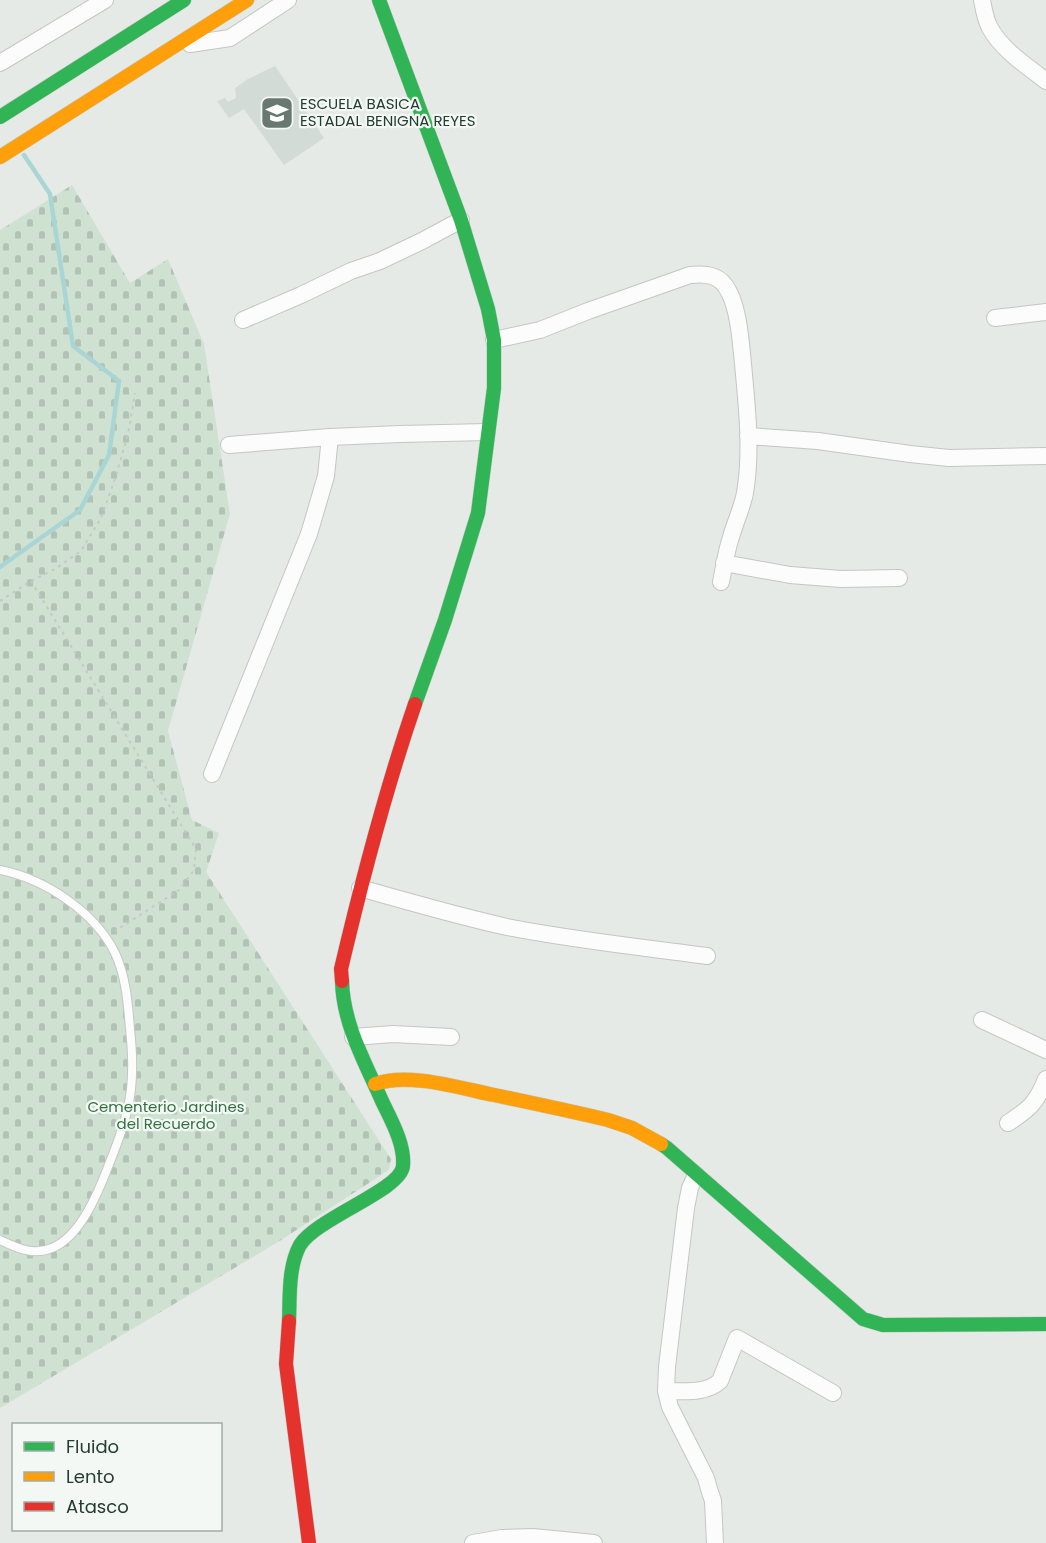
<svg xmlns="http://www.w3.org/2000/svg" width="1046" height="1543" font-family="Poppins,sans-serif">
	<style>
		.built { fill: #d3dbd6 }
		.cemetery { fill: url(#cemetery-stones) }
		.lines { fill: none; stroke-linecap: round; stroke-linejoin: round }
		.stream { stroke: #a9d5d5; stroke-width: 4.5 }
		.lane-casing { stroke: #c2c7c4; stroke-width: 10 }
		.street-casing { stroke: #c2c7c4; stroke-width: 18 }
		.fast-casing { stroke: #c1c7c4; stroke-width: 15 }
		.slow-casing { stroke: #c1c7c4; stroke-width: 15 }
		.jam-casing { stroke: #c1c7c4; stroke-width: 15 }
		.path { stroke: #c2cac5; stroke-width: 2; stroke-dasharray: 3 4.5; stroke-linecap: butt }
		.lane { stroke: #fbfcfb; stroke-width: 8 }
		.street { stroke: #fbfcfb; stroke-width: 16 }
		.fast { stroke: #30b455; stroke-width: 14 }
		.slow { stroke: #ff9f0a; stroke-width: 14 }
		.jam { stroke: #e5322d; stroke-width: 14 }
		.labels { text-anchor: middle; stroke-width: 4.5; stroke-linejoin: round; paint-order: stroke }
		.poi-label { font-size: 15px; fill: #243c32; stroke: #f3f8f5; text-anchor: start }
		.park-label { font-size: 15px; fill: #317041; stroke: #f3f8f5 }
	</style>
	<defs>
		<pattern id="cemetery-stones" width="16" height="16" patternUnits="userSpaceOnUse" patternTransform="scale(1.5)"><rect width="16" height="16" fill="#cfe2d2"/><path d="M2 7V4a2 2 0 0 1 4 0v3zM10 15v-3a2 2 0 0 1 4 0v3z" fill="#b2c3b5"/></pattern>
	</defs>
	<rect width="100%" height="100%" fill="#e5eae7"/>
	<path class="built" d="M275 66 324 138 284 165 244 109 229 118 217 101 225 98 228 102 236 98 235 88 248 79Z"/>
	<path class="cemetery" d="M72 185 130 283 168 259 204 344 230 514 168 731 192 820 219 833 206 872 391 1159 389 1170 278 1242 0 1408V230Z"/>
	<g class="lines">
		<path class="stream" d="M0 567 80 510 109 455 119 381 73 346 50 194 24 155"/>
		<g class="lane-casing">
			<path id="lane" d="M0 870C45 879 95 912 115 953 126 976 128 1004 130 1029 133 1056 134 1085 127 1111 123 1130 115 1149 108 1167 98 1193 80 1237 52 1248 33 1256 17 1248 0 1240"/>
		</g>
		<g class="street-casing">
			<path id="street" d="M982 0C984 10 985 19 990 28 1002 50 1027 66 1046 81
				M190 44 230 38 288 0
				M0 63 105 0
				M995 318 1046 312
				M243 320 301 295 351 271 380 261 422 241 461 220
				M494 340 540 330 588 311 690 275C707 273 721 275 729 292 739 311 741 344 743 364 747 407 752 451 745 493 742 508 735 523 731 537 726 552 724 567 721 582
				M748 436 818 441 910 454 949 458 1046 456
				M229 445 330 437 400 434 487 432
				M724 563 790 575 841 579 899 578
				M212 774 309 534 326 476 330 437
				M360 888C409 902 458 916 507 927 573 940 640 947 707 956
				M982 1020 1046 1050
				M353 1037 393 1034 451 1037
				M1008 1123C1029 1109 1036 1104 1046 1079
				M696 1175 690 1188 686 1208 667 1367 666 1391 670 1407 706 1478 709 1489 713 1501 715 1543
				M666 1391C684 1391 706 1394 720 1381L737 1338 833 1393
				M473 1543 502 1538 533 1537 594 1543"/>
		</g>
		<g class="fast-casing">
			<path id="fast" d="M379 0 461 220 488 309 494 340V388L478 513 445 620 415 704
				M0 117 184 0
				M661 1144 667 1148 863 1319 883 1325 1046 1324
				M289 1321C290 1297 288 1267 300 1245 317 1218 401 1190 403 1166 405 1144 391 1120 382 1101 365 1062 343 1024 342 981"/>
		</g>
		<g class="slow-casing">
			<path id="slow" d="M0 157 247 0
				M375 1084C408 1072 460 1088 494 1095 532 1103 570 1111 608 1120L632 1128 661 1144"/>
		</g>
		<g class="jam-casing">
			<path id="jam" d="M342 981 341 969C362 880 385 791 415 704
				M289 1321 286 1364 309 1543"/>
		</g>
		<path class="path" d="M31 581 196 849 194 870 179 890 115 931
			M0 601 31 581 55 569 81 551 101 518 115 479 128 434 135 393"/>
		<use href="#lane" class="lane"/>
		<use href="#street" class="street"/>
		<use href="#fast" class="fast"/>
		<use href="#slow" class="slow"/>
		<use href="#jam" class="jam"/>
	</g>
	<defs>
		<g id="school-square" transform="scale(1.725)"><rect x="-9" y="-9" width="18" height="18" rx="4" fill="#687971" stroke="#f3f8f5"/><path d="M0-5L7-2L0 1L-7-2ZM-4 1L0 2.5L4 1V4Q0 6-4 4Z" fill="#fff"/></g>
	</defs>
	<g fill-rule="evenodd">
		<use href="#school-square" x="277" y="113"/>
	</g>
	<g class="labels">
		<g class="poi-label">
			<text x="300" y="109">ESCUELA BASICA<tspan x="300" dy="17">ESTADAL BENIGNA REYES</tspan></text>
		</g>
		<g class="park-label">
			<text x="166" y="1112">Cementerio Jardines<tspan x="166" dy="17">del Recuerdo</tspan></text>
		</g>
	</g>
	<rect x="12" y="1423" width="210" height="108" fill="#f3f8f5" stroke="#a0ada7" stroke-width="1.5"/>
	<rect x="24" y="1442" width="30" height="9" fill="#30b455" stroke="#a0ada7" stroke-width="1.5"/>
	<text x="66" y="1453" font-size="18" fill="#243c32">Fluido</text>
	<rect x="24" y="1472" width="30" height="9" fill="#ff9f0a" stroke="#a0ada7" stroke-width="1.5"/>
	<text x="66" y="1483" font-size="18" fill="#243c32">Lento</text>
	<rect x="24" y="1502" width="30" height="9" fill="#e5322d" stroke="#a0ada7" stroke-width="1.5"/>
	<text x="66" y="1513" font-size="18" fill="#243c32">Atasco</text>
</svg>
